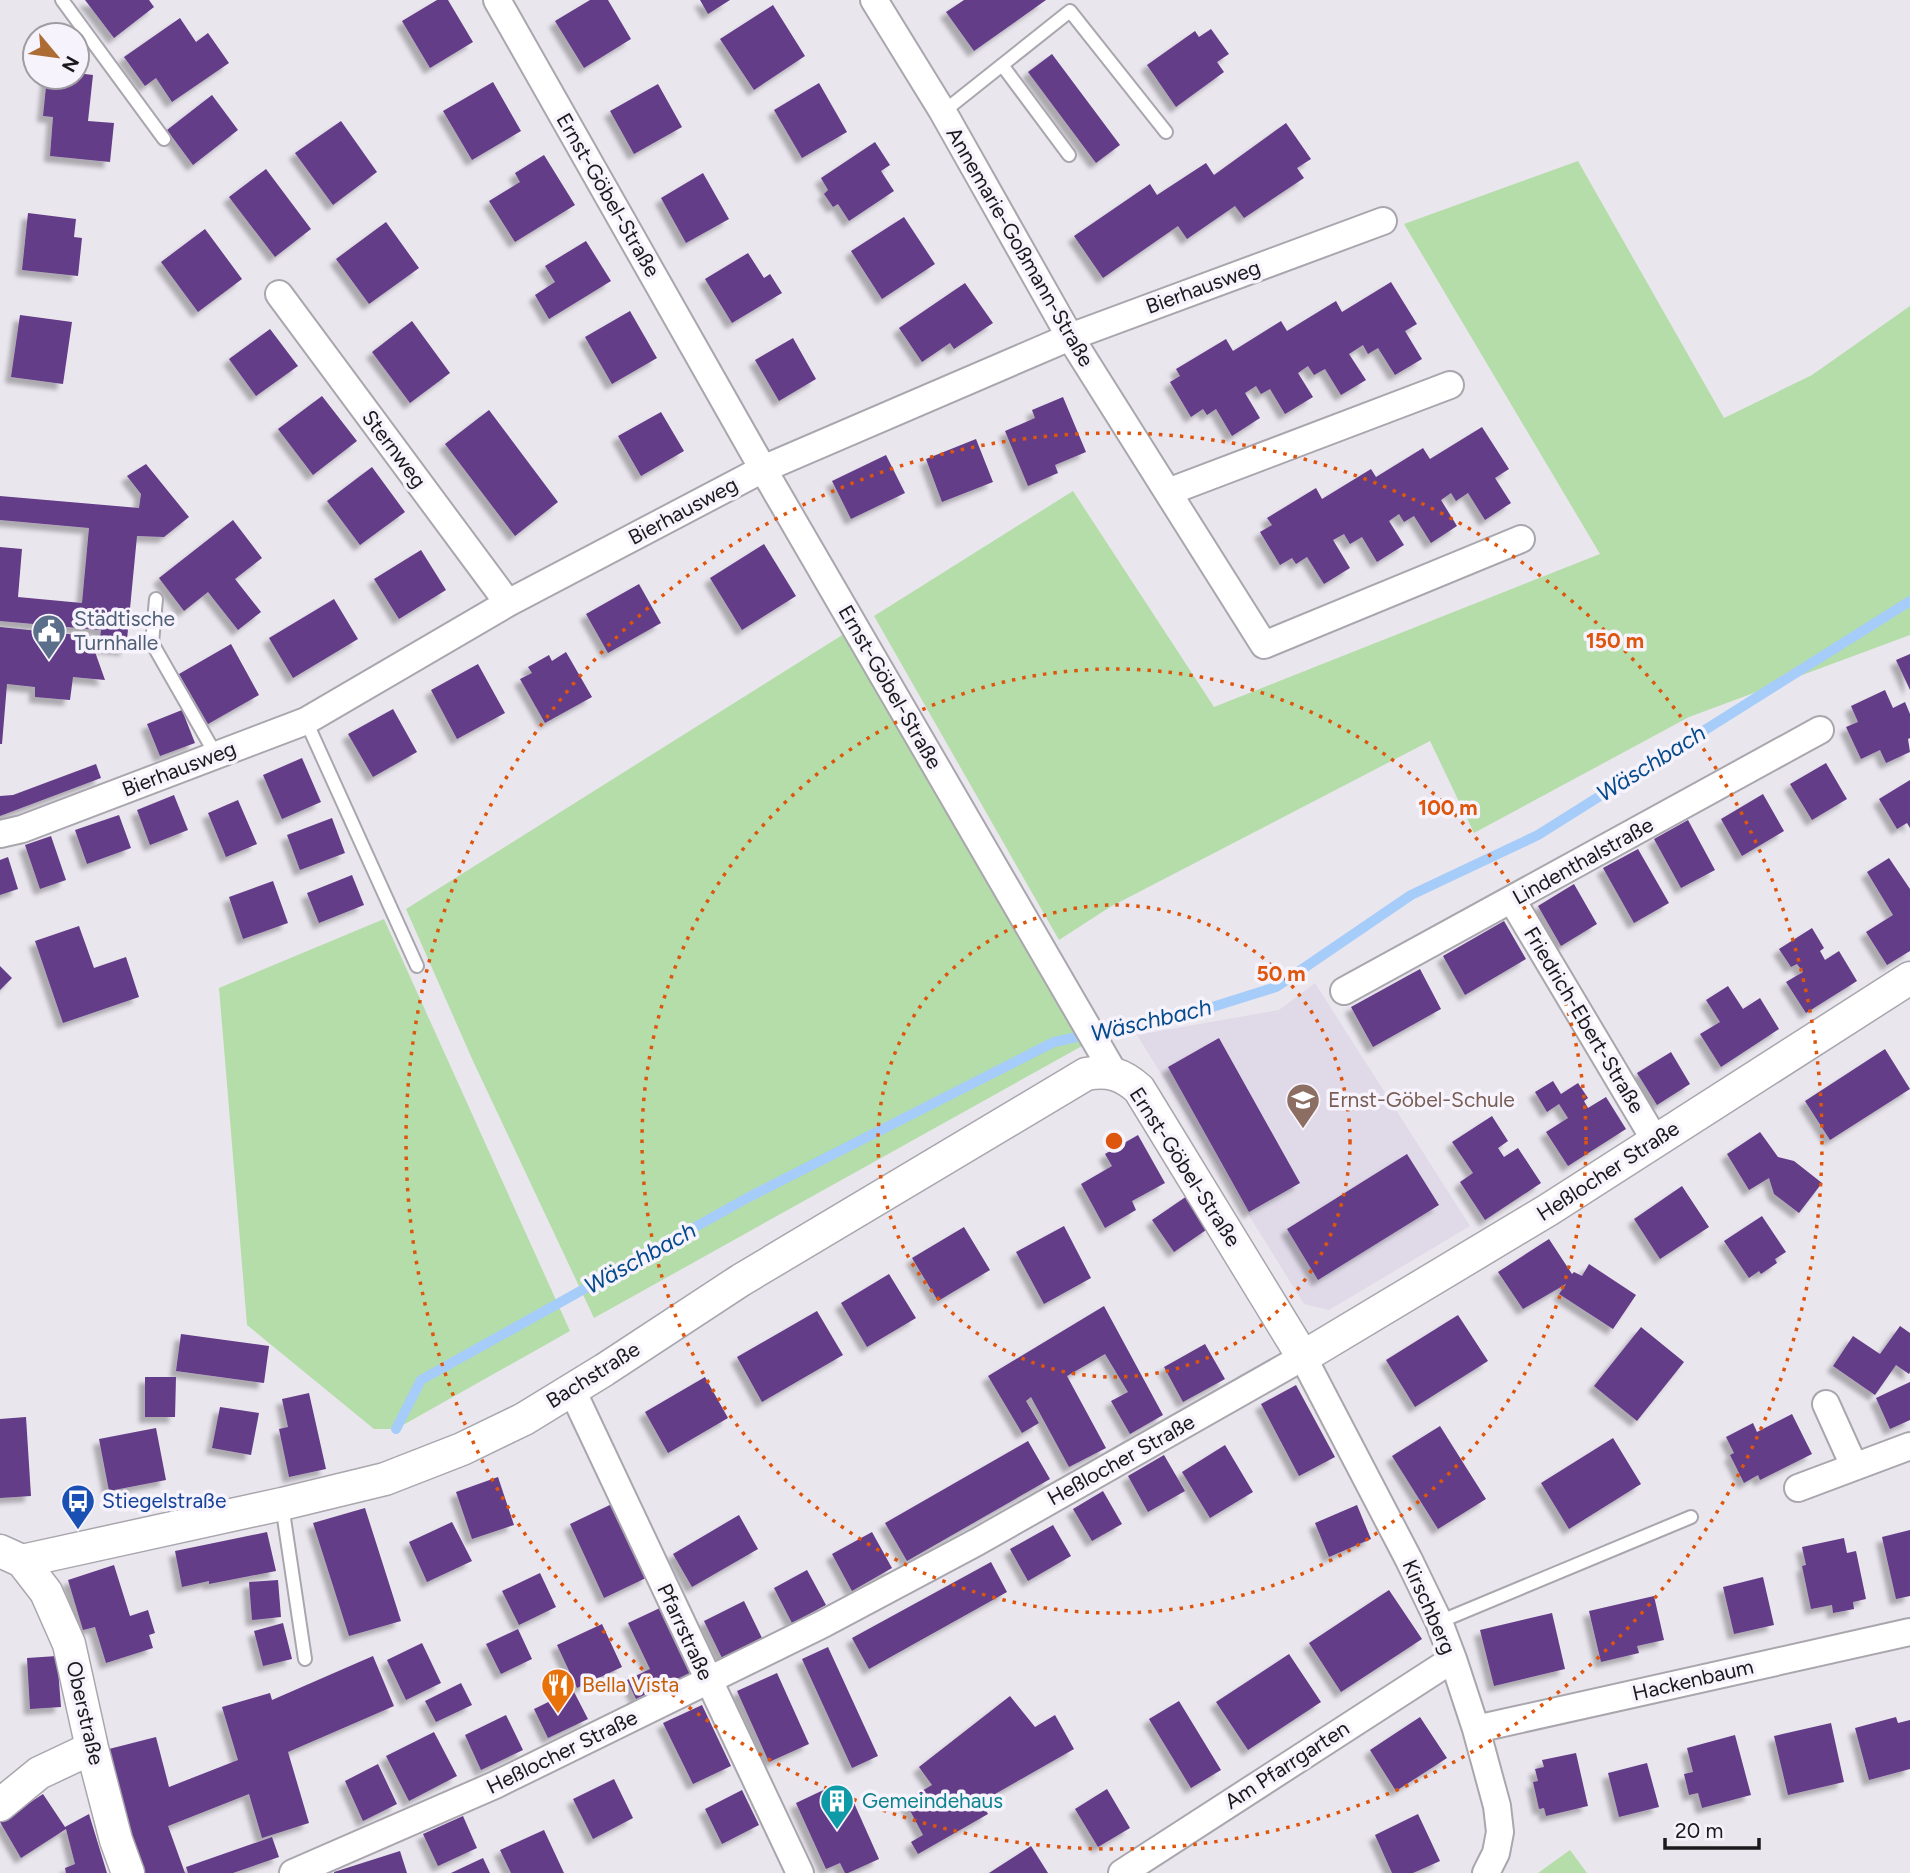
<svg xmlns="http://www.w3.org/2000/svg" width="1910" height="1873" font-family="Figtree,sans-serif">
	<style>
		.built { fill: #dfd9e8 }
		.green { fill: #b5dda9 }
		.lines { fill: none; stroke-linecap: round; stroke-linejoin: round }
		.stream { stroke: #a6ccf9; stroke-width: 10 }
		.building { fill: #643c88; filter: url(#shadow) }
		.service-casing { stroke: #a9a6ae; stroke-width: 16 }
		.minor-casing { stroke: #a9a6ae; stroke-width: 30 }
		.tertiary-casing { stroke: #a9a6ae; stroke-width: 35 }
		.service { stroke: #fff; stroke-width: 12 }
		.minor { stroke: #fff; stroke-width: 26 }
		.tertiary { stroke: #fff; stroke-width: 32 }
		.ring { fill: none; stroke: #de560d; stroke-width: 3.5; stroke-dasharray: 3.5 7 }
		.labels { text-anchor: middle; stroke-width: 7; stroke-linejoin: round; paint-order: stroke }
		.street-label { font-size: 21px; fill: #1a191c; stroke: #f7f3fc }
		.service-label { font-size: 21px; fill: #4e5e75; stroke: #f7f3fc; text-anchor: start }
		.education-label { font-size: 21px; fill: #785e54; stroke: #f7f3fc; text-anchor: start }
		.transit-label { font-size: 21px; fill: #164399; stroke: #f7f3fc; text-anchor: start }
		.food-label { font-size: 21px; fill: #c56008; stroke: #f7f3fc; text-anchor: start }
		.culture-label { font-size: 21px; fill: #0d838f; stroke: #f7f3fc; text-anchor: start }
		.water-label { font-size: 23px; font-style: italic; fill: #054a8c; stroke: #f7f3fc }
		.centre { fill: #de560d; stroke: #f7f3fc; stroke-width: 3.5 }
		.ring-label { font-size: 21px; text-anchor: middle; font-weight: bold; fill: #de560d; stroke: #f7f3fc; stroke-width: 7; stroke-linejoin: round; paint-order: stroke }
	</style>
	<defs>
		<filter id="shadow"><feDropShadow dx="-6" dy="6" stdDeviation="2" flood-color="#0004"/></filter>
	</defs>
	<rect width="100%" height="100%" fill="#eae6ee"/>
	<path class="built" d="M1315 983 1470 1226 1329 1310 1304 1304 1137 1035 1279 1010Z"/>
	<path class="green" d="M1578 161 1724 418 1812 375 1910 306V635L1689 717 1474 833 1430 741 1110 907 1059 940 874 616 1073 491 1214 707 1600 554 1404 224Z
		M847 632 1082 1046 594 1318 473 1061 406 909Z
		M384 919 570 1331 396 1429H374L247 1325 219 988Z
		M1570 1850 1587 1873H1538Z"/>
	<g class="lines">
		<path class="stream" d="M396 1429 421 1380 749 1197 1054 1042 1206 1009 1276 987 1411 895 1538 835 1910 601"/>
	</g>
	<path class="building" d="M85 0H149L154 7 114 38Z
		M437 0H448L473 42 430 68 402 21Z
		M590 0H608L631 39 584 68 555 21Z
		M700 0H730L708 14Z
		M964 0H1046L974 51 946 12Z
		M773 5 805 56 754 90 720 39Z
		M180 18 196 42 208 33 229 63 172 102 156 78 145 86 124 57Z
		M1211 29 1229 54 1217 62 1224 72 1176 107 1147 65 1195 31 1199 37Z
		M1052 54 1120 145 1096 163 1028 72Z
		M77 73 93 75 88 121 114 123 110 162 50 156 53 117 43 116 47 77H77Z
		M493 82 521 131 472 160 443 111Z
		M819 83 847 132 802 158 774 110Z
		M658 84 682 127 634 154 610 111Z
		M212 95 238 130 193 165 167 130Z
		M341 121 377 172 333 205 295 153Z
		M1286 123 1311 159 1297 168 1304 178 1244 218 1235 206 1187 239 1178 226 1103 278 1074 236 1150 184 1157 195 1206 163 1214 175Z
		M875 142 890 165 881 171 894 191 849 221 838 204 833 207 824 194 828 190 821 178Z
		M544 155 575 205 515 242 489 201 520 182 515 173Z
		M266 169 311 229 275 257 229 197Z
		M703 173 729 219 686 243 661 198Z
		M28 213 76 219 74 237 82 238 78 276 22 270Z
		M904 217 935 264 882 299 851 251Z
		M386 222 419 268 369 304 336 259Z
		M205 229 242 279 198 312 161 262Z
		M586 241 611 281 549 319 535 295 555 282 545 266Z
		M748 253 764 278 770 274 782 293 732 323 705 279Z
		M1391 282 1417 324 1405 331 1422 359 1395 375 1378 348 1368 354 1363 345 1349 354 1366 380 1341 395 1325 369 1314 375 1308 366 1298 373 1313 397 1285 414 1270 389 1261 394 1256 386 1245 393 1260 418 1232 436 1216 409 1207 415 1203 409 1191 417 1170 382 1180 376 1176 369 1226 339 1233 351 1281 321 1287 331 1336 301 1342 312Z
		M965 283 993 323 954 349 950 343 922 362 899 328Z
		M630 311 657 358 612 384 585 337Z
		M20 315 72 322 63 384 11 377Z
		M412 321 450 373 410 403 372 352Z
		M270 329 298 366 256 396 229 359Z
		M793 338 816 379 779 401 755 360Z
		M322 396 357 441 313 475 278 429Z
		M1063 397 1086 452 1055 465 1058 473 1028 486 1005 431 1035 418 1032 410Z
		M489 410 558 502 515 536 445 444Z
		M661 412 684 451 641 476 618 436Z
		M1482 427 1509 469 1495 478 1511 503 1485 520 1468 493 1456 501 1451 493 1441 500 1457 526 1431 543 1414 516 1404 522 1399 514 1389 521 1404 545 1377 562 1362 537 1350 544 1344 534 1333 540 1350 568 1324 584 1307 557 1296 564 1292 558 1280 565 1260 532 1272 525 1267 518 1316 488 1322 499 1371 469 1376 477 1423 448 1430 459Z
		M976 439 993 482 942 502 926 459Z
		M886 455 905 493 851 519 832 481Z
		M146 464 189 517 164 537 137 536 126 650 99 647 101 630 0 621V547L22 549 18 597 82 603 89 528 0 520V496L139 508 141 494 127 476Z
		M372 467 405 512 360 545 327 501Z
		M233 520 262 558 235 579 261 612 238 630 208 592 184 611 159 578Z
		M764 544 796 596 742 630 710 578Z
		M421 550 446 590 399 619 374 579Z
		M639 584 661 623 608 653 586 614Z
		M334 599 358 639 293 678 269 638Z
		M0 627 78 635 77 647 94 649 105 680 73 677 70 700 35 697V687L7 684 2 744H0Z
		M231 644 259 695 208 724 179 674Z
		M566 652 592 697 545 723 520 679 532 673 528 667 549 655 552 661Z
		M1910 654V690L1896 660Z
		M478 664 505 713 457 739 431 690Z
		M1885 690 1893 708 1905 702 1910 714V738L1908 739 1910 752 1886 763 1880 750 1861 759 1846 727 1858 722 1851 706Z
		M393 709 417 752 373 777 348 734Z
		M182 710 195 743 160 756 147 724Z
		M302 758 321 802 282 819 263 775Z
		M1826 763 1847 799 1812 820 1790 784Z
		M96 764 101 778 0 816V796L13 795Z
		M1910 780V828L1907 823 1897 829 1879 799Z
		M1763 794 1784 831 1742 856 1721 819Z
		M174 795 188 830 150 845 137 810Z
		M238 800 257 844 226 857 208 813Z
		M119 815 131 848 87 864 75 830Z
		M332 818 345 853 300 870 287 835Z
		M1688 820 1715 870 1681 888 1654 839Z
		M51 836 66 880 40 889 25 845Z
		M1638 849 1669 903 1634 923 1603 868Z
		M8 857 18 889 0 895V860Z
		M1889 858 1910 889V951L1887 965 1866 932 1893 915 1867 872Z
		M352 875 364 905 319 923 307 893Z
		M273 881 288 923 243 939 229 897Z
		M1574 884 1597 924 1561 946 1538 906Z
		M1504 921 1526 959 1465 995 1443 956Z
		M79 926 94 968 126 957 139 997 63 1023 35 941Z
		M1812 928 1824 948 1820 951 1825 960 1839 951 1857 981 1806 1013 1786 982 1803 972 1797 964 1791 967 1779 949Z
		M0 966 12 978 0 990Z
		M1420 969 1441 1009 1373 1047 1351 1007Z
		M1728 986 1743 1009 1760 998 1779 1029 1721 1067 1700 1034 1720 1022 1706 1000Z
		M1219 1038 1300 1183 1249 1212 1168 1067Z
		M1885 1049 1910 1089 1830 1140 1805 1101Z
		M1671 1052 1690 1084 1657 1105 1637 1073Z
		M1553 1081 1561 1094 1578 1083 1588 1098 1584 1101 1588 1108 1606 1097 1626 1129 1568 1166 1546 1132 1568 1118 1559 1104 1547 1112 1535 1092Z
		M1492 1116 1508 1141 1498 1148 1504 1157 1518 1148 1541 1183 1485 1220 1460 1182 1473 1173 1452 1142Z
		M1760 1132 1778 1157 1794 1161 1822 1183 1799 1213 1774 1194 1769 1178 1749 1190 1727 1154Z
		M1138 1135 1165 1183 1132 1201 1136 1210 1105 1228 1081 1184 1112 1166 1105 1154Z
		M1407 1154 1439 1205 1318 1280 1287 1229Z
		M1682 1186 1709 1227 1660 1259 1634 1219Z
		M1187 1196 1209 1228 1174 1252 1152 1220Z
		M1762 1216 1786 1252 1775 1259 1777 1263 1761 1274 1759 1271 1749 1278 1724 1241Z
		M1064 1226 1091 1278 1044 1304 1016 1252Z
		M964 1227 990 1270 938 1301 912 1258Z
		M1549 1239 1572 1274 1574 1272 1582 1276 1589 1264 1636 1295 1613 1329 1559 1294 1566 1284 1523 1309 1498 1272Z
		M889 1274 916 1318 867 1347 841 1303Z
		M1104 1306 1163 1415 1130 1434 1111 1401 1128 1392 1105 1354 1067 1376 1106 1448 1069 1467 1031 1397 1026 1401 1039 1423 1022 1433 988 1376Z
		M817 1311 843 1355 762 1402 737 1357Z
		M1458 1315 1488 1361 1415 1407 1386 1360Z
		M1900 1326 1910 1333V1372L1909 1374 1896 1365 1875 1395 1833 1366 1853 1336 1880 1354Z
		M1641 1327 1684 1362 1637 1421 1594 1386Z
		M181 1334 269 1346 264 1383 176 1371Z
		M1205 1344 1225 1379 1183 1402 1164 1367Z
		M145 1377H176L175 1417H145Z
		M705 1377 728 1418 668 1453 645 1412Z
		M1910 1382V1420L1890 1429 1876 1398Z
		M1296 1385 1335 1457 1299 1476 1261 1404Z
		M309 1393 326 1469 289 1477 279 1429 288 1427 282 1399Z
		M220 1407 259 1413 251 1455 212 1448Z
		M1792 1414 1812 1454 1760 1480 1758 1475 1744 1483 1730 1455 1734 1453 1726 1437 1753 1423 1757 1432Z
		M26 1417 31 1496 0 1498V1419Z
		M1440 1426 1486 1499 1438 1529 1392 1456Z
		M156 1428 166 1480 109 1491 99 1439Z
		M1613 1438 1641 1484 1569 1529 1541 1483Z
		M1028 1441 1050 1479 907 1561 885 1523Z
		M1225 1445 1253 1492 1210 1518 1182 1472Z
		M1164 1455 1185 1491 1148 1512 1128 1476Z
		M498 1477 514 1525 472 1539 456 1492Z
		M1103 1491 1122 1524 1092 1541 1073 1509Z
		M614 1503 648 1577 604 1598 570 1524Z
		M1357 1505 1371 1539 1329 1557 1315 1523Z
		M365 1508 401 1621 349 1636 313 1523Z
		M739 1515 758 1549 692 1587 673 1554Z
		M452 1522 472 1561 427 1582 409 1542Z
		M1053 1525 1071 1556 1028 1581 1010 1549Z
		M1910 1530V1596L1896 1599 1882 1537Z
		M267 1532 276 1571 209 1584V1581L182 1587 175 1551Z
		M872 1532 892 1568 852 1591 832 1554Z
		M1844 1538 1847 1553 1856 1551 1866 1599 1853 1602 1854 1609 1833 1613 1832 1605 1811 1609 1802 1566 1806 1565 1802 1547Z
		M991 1562 1007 1592 869 1669 852 1638Z
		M114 1565 130 1616 148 1610 155 1633 149 1635 153 1648 106 1663 95 1627 83 1630 68 1580Z
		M807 1570 826 1605 792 1623 774 1588Z
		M540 1573 556 1607 519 1625 502 1591Z
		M1763 1577 1774 1625 1734 1634 1723 1587Z
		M278 1580 281 1617 252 1620 249 1582Z
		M1389 1590 1422 1639 1341 1692 1309 1643Z
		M1654 1596 1664 1640 1637 1646 1639 1653 1601 1662 1589 1611Z
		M744 1601 762 1638 722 1658 704 1621Z
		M662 1607 693 1672 636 1699 627 1680 650 1669 628 1623Z
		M1552 1613 1565 1669 1494 1686 1480 1630Z
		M283 1623 292 1659 263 1666 254 1631Z
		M602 1624 622 1667 577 1688 557 1645Z
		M518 1629 532 1659 501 1674 486 1644Z
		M422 1643 441 1683 406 1700 387 1660Z
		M828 1647 878 1756 852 1768 802 1659Z
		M1289 1654 1321 1702 1248 1750 1216 1702Z
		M57 1656 61 1707 30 1709 27 1658Z
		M373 1656 394 1706 288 1752 309 1823 262 1838 249 1794 168 1826 185 1873H145L131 1835 109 1749 156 1737 169 1787 238 1760 222 1707 270 1693 272 1700Z
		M777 1673 809 1744 769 1762 737 1691Z
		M461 1683 472 1705 436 1722 425 1701Z
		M573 1690 588 1719 548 1738 534 1709Z
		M1010 1696 1035 1727 1055 1715 1074 1749 981 1802 988 1814 918 1854 911 1842 923 1835 905 1801 932 1785 919 1767Z
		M1179 1701 1221 1770 1191 1788 1149 1719Z
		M702 1705 731 1766 693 1784 663 1723Z
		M506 1715 523 1750 481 1770 465 1735Z
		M1420 1717 1447 1758 1396 1791 1370 1750Z
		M1896 1717 1898 1723 1910 1720V1769L1869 1780 1855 1728Z
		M1831 1723 1844 1782 1788 1795 1774 1736Z
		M434 1732 457 1776 409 1801 386 1756Z
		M1735 1735 1751 1795 1702 1808 1698 1793 1689 1795 1684 1774 1693 1772 1687 1748Z
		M1576 1753 1588 1806 1546 1816 1544 1808 1539 1809 1533 1782 1538 1781 1535 1769 1544 1767 1542 1760Z
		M1647 1763 1659 1807 1619 1817 1608 1773Z
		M378 1764 397 1804 363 1821 345 1781Z
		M614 1779 633 1818 593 1839 573 1799Z
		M832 1786 839 1799 850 1794 879 1859 848 1873H845L840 1863 826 1869 796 1803Z
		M1107 1789 1130 1828 1098 1847 1075 1809Z
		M742 1790 759 1825 722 1844 705 1809Z
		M43 1794 65 1827 89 1814 107 1873H66L65 1868 75 1864 66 1829 21 1858 0 1822Z
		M1418 1814 1440 1861 1413 1873H1392L1375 1835Z
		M463 1816 477 1848 438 1866 423 1834Z
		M544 1830 564 1873H511L500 1850Z
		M272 1837 279 1857 233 1873H188L186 1867Z
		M1031 1846 1048 1873H989Z
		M400 1851 407 1873H334V1872Z
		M483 1858 490 1873H451Z"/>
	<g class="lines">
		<g class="service-casing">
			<path id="service" d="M62 0 164 139
				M1002 65 1069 155
				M943 112 1070 11 1166 132
				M156 599 152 643 216 755
				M306 721 417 966
				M282 1505 305 1659
				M1439 1622 1691 1517"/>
		</g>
		<g class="minor-casing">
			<path id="minor" d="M497 0 763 469 1114 1073
				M874 0 943 112 1070 337 1264 645 1521 539
				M279 294 508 603
				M1168 492 1450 385
				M0 834 22 829 306 721 508 603 763 469 1070 337 1383 221
				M1512 900 1655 1140
				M1344 991 1820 730
				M572 1390 800 1873
				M1826 1404 1854 1466
				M1798 1488 1910 1446
				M1476 1729 1910 1632
				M293 1873 495 1785 823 1624 977 1542 1303 1357 1409 1560 1439 1622 1453 1659 1476 1729 1497 1806 1500 1832 1496 1853 1486 1873
				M1122 1873 1453 1659"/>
		</g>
		<g class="tertiary-casing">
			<path id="tertiary" d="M0 1551 22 1561 46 1592 69 1644 92 1748 116 1840 128 1873
				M22 1561 282 1504 385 1479 462 1449 524 1419 604 1370 741 1280 1086 1074C1109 1070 1122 1074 1139 1089L1303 1357 1548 1210 1910 978
				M0 1805 39 1773 92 1748"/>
		</g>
		<use href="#service" class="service"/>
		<use href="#minor" class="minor"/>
		<use href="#tertiary" class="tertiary"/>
	</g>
	<g class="ring">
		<circle cx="1114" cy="1141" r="236"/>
		<circle cx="1114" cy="1141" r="472"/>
		<circle cx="1114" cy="1141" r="708"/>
	</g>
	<defs>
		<g id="civic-pin" transform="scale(1.75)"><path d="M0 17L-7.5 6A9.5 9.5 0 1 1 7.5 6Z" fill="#5c6f8a" stroke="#f7f3fc"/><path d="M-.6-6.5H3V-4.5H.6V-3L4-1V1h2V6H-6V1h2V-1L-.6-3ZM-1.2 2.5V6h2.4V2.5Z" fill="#fff"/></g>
		<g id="school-pin" transform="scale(1.75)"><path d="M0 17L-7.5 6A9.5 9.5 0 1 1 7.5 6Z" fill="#8d6e63" stroke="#f7f3fc"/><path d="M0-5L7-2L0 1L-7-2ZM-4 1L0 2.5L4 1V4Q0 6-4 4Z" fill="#fff"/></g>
		<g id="bus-pin" transform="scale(1.75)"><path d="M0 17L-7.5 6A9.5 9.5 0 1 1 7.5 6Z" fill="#1a4fb4" stroke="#f7f3fc"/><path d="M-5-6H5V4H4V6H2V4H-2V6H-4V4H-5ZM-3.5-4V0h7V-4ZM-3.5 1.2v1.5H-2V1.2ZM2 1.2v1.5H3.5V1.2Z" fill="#fff"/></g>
		<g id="restaurant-pin" transform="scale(1.75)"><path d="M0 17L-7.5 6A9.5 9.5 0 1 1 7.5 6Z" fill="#e8710a" stroke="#f7f3fc"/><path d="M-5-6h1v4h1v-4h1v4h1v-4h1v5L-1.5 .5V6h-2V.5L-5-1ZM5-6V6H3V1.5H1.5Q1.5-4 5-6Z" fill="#fff"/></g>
		<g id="building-pin" transform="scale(1.75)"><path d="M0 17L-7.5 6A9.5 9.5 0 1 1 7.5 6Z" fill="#0f9aa8" stroke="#f7f3fc"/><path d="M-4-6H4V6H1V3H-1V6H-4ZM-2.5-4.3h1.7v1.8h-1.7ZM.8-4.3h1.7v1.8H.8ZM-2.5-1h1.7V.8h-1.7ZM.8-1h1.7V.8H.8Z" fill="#fff"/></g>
	</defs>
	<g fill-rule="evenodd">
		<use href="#civic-pin" x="49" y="631"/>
		<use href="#school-pin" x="1303" y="1100"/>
		<use href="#bus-pin" x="78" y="1501"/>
		<use href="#restaurant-pin" x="558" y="1685"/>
		<use href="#building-pin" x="837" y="1801"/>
	</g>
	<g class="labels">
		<g class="street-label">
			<text transform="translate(608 195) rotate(60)" y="7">Ernst-Göbel-Straße</text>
			<text transform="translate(1020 247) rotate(60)" y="7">Annemarie-Goßmann-Straße</text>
			<text transform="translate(1203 287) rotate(-20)" y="7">Bierhausweg</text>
			<text transform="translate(394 449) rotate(53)" y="7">Sternweg</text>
			<text transform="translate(683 511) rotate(-28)" y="7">Bierhausweg</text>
			<text transform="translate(890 687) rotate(60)" y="7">Ernst-Göbel-Straße</text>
			<text transform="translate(179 769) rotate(-21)" y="7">Bierhausweg</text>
			<text transform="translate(1583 861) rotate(-29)" y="7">Lindenthalstraße</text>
			<text transform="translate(1584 1020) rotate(59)" y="7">Friedrich-Ebert-Straße</text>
			<text transform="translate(1185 1167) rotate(57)" y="7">Ernst-Göbel-Straße</text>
			<text transform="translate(1608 1171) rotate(-33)" y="7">Heßlocher Straße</text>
			<text transform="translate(593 1375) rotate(-32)" y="7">Bachstraße</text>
			<text transform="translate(1121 1460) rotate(-29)" y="7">Heßlocher Straße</text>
			<text transform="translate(1429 1607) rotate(66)" y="7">Kirschberg</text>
			<text transform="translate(685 1632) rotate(65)" y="7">Pfarrstraße</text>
			<text transform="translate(1693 1680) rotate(-13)" y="7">Hackenbaum</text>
			<text transform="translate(85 1713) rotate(77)" y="7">Oberstraße</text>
			<text transform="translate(562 1752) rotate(-26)" y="7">Heßlocher Straße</text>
			<text transform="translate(1287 1765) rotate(-33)" y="7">Am Pfarrgarten</text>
		</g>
		<g class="service-label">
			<text x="74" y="626">Städtische<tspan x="74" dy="24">Turnhalle</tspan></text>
		</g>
		<g class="education-label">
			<text x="1328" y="1107">Ernst-Göbel-Schule</text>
		</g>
		<g class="transit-label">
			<text x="102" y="1508">Stiegelstraße</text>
		</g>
		<g class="food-label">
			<text x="582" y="1692">Bella Vista</text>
		</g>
		<g class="culture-label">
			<text x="862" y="1808">Gemeindehaus</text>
		</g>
		<g class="water-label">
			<text transform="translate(1651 763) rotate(-32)" y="8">Wäschbach</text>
			<text transform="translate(1151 1020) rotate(-13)" y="8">Wäschbach</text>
			<text transform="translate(640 1258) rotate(-29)" y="8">Wäschbach</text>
		</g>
	</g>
	<circle cx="1114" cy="1141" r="10" class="centre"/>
	<g class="ring-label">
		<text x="1615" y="648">150 m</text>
		<text x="1448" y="815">100 m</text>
		<text x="1281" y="981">50 m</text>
	</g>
	<g transform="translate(56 56) rotate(119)"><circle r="33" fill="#f7f3fc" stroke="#9f9ca2" stroke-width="2"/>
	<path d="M0-5L12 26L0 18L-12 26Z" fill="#ac6c34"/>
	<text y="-10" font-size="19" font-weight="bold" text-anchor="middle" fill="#1a191c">N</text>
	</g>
	<path d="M1665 1838v10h94v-10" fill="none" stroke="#1a191c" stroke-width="3.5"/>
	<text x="1675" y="1838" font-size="21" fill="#1a191c" stroke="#f7f3fc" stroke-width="5" paint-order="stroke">20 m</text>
</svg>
